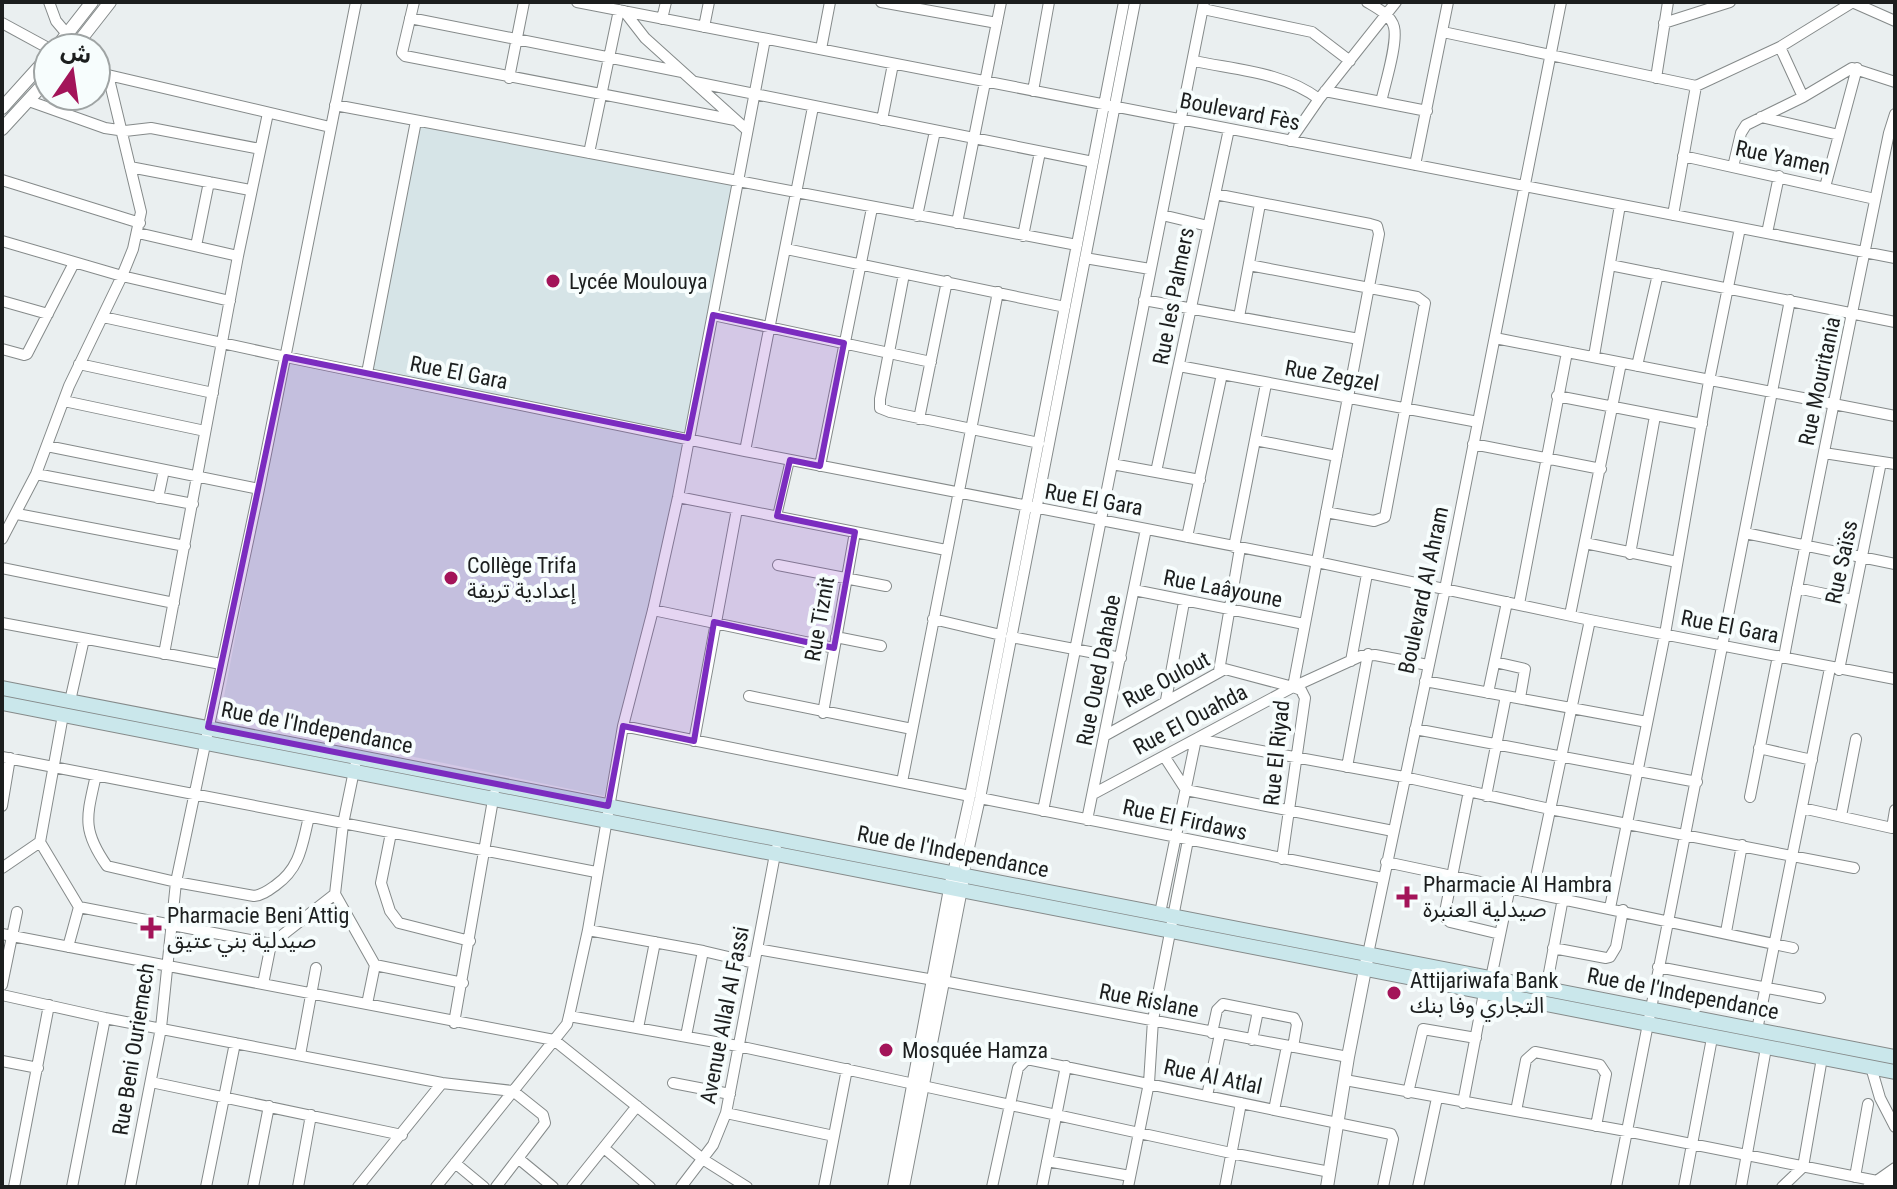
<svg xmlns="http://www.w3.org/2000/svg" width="1897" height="1189" font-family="'Roboto Condensed','Noto Sans Arabic',sans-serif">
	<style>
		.built { fill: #d6e4e7 }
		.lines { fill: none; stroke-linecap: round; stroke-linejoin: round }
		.pedestrian-casing { stroke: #858a8a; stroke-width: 10 }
		.minor-casing { stroke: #858a8a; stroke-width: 12 }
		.tertiary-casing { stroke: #858a8a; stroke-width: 14 }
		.secondary-casing { stroke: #858a8a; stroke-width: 16 }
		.pedestrian { stroke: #fff; stroke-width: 8 }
		.minor { stroke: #fff; stroke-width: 10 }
		.tertiary { stroke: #fff; stroke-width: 12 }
		.secondary { stroke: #cae7eb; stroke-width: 14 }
		.marked { fill: #7b2cbf; fill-opacity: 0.2; stroke: #7b2cbf; stroke-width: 6; stroke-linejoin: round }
		.poi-dot { fill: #a31459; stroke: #f7fdfd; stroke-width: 3 }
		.labels { text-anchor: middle; stroke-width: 8; stroke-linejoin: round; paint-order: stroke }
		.street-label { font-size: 22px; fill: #1c1e1e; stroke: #f7fdfd }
		.poi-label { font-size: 22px; fill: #1c1e1e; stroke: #f7fdfd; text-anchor: start }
	</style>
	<rect width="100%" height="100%" fill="#eaeff0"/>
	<path class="built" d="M419 120 738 182 688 440 604 796 220 717 288 363 369 378Z"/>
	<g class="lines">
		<g class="pedestrian-casing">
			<path id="pedestrian" d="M777 516 790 460"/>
		</g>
		<g class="minor-casing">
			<path id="minor" d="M49 2 56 21 67 34
				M414 2 402 53 405 56 735 120
				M577 2 1895 258
				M881 2 997 23
				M1367 2C1377 8 1391 15 1394 27 1398 43 1385 84 1381 102
				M1852 2 1895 21
				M1203 9 1312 32 1350 61
				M624 11 645 38 747 130
				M410 18 682 72
				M662 19 666 2
				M2 23 48 48
				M1664 23 1730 2
				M704 27 709 2
				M1443 32 1696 86 1780 47 1853 2
				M1780 47 1803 97
				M821 49 830 2
				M1194 61C1237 70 1283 72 1319 99
				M96 70 108 75 330 127
				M509 78 524 2
				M1656 78 1668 2
				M695 82 1093 162
				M1033 91 1049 2
				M1325 91 1427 111
				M29 101 105 128 125 131 151 128 260 149
				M335 105 1077 245
				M1761 117 1839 135
				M882 120 893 64
				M1290 141 1319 99 1396 2
				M589 153 619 10
				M1683 156 1875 199
				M1415 165 1448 2
				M130 167 250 190
				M1733 167 1741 133 1746 125 1803 97 1852 68 1895 82
				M2 180 140 223
				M1825 187 1857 68
				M1215 194 1370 224 1377 226 1379 234 1293 687 1301 690 1305 698 1282 859
				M1162 215 1208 226
				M1673 215 1696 86
				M917 216 935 131
				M957 223 1001 2
				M138 233 238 256
				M1767 233 1779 176
				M1023 236 1040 152
				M2 241 122 276 230 301
				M196 246 209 182
				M786 249 1065 307
				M1085 258 1150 269
				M1249 265 1417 297 1425 303 1385 517 1374 521 1326 512
				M1610 265 1895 322
				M904 274 880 399V408L890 412 1039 443
				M1144 300 1359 339
				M2 301 48 314
				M713 315 931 362
				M103 317 286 357 745 451 1317 562 1590 620 1895 679
				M1239 317 1260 204
				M1495 338 1895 416
				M2 349 24 355 27 354 74 263
				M1594 356 1620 205
				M79 364 213 393
				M1179 366 1478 422
				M1637 366 1658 274
				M367 373 416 121
				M1557 396 1702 424
				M64 401 205 431
				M919 419 947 281
				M1255 440 1337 456
				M1473 444 1601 469
				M47 446 259 489
				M745 451 813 107
				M1824 453 1895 464
				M1112 464 1200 480
				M820 466 872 208
				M1156 472 1229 129
				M36 474 193 504
				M678 497 946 550
				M158 498 164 470
				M17 514 185 546
				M1745 533 1895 564
				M1187 537 1222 374
				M2 539 36 474 69 386 122 276 133 249 141 212 108 75
				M1585 543 1677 562
				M1234 547 1266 384
				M1630 554 1655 416
				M778 565 886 586
				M2 568 174 603
				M1797 588 1853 600
				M1134 590 1304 624
				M1519 604 1567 352
				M653 610 834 648
				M1570 615 1621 363
				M933 619 1001 635
				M2 623 221 664
				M836 637 881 646
				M1011 637 1121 658
				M164 654 238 256 268 113
				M1784 657C1817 482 1853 307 1889 133L1895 114
				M1351 661 1367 574
				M1495 662 1525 669 1520 698
				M1839 670 1881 462
				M1219 671 1240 548
				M1425 681 1647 722
				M1488 693 1507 602
				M749 696 912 729
				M1166 700 1184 602
				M70 701 84 639
				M823 713 855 532
				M623 726 970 796
				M1415 729 1697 782
				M1106 735 1225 669 1293 687
				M694 741 737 509
				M1759 748 1812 760
				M1164 756 1186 790 1393 831
				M2 757 596 872
				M1347 767 1368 654
				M96 775C87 816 81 829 107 866L176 882 254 896C263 895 269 890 276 885 301 867 302 844 309 817
				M902 782 998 292
				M1469 791 1444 917 1450 922 1500 934
				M1093 794 1293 687 1361 656 1375 655 1428 665
				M1486 796 1506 696
				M1750 797 1778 656
				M980 798 1383 878
				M2 806 10 758
				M1802 808 1892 828 1895 810
				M1043 811 1204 2
				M1841 816 1856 739
				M1087 820 1146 529
				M391 833 381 883 390 911 399 923 470 941
				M40 842 63 715
				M1386 862 1793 948
				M2 868 40 842 79 907 68 947
				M953 873 970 796 1124 2
				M963 875 980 798 1135 2
				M1533 891 1590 620
				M335 894 343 824 355 766
				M79 907 271 944
				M1610 908 1665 634 1709 381 1740 228
				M1160 913 1196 739 1404 777 1550 809 1854 868
				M588 930 703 951 754 963
				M1726 932 1742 845
				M2 934 554 1040 704 1160 747 1187
				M1553 948 1606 958 1610 957 1616 947 1623 910
				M757 949 934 980
				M1368 954 1445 589 1561 2
				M375 965 463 983
				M1658 967 1820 998
				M1491 978 1510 887
				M943 981 1348 1057
				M263 984 271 944 335 894 375 965 367 1004
				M2 985 17 912
				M1546 989 1563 898
				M2 995 105 1018 442 1083 513 1091 543 1115 545 1123 496 1187
				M569 1016 738 1046 914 1084
				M454 1023 494 794
				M638 1028 655 942
				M1757 1030 1830 668
				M1212 1033 1217 1010 1223 1004 1294 1018 1297 1024 1293 1047
				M686 1036 703 951
				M1252 1040 1258 1011
				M300 1055 316 968
				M2 1061 38 1068
				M1871 1067 1880 1098 1895 1127
				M1345 1080 1626 1131 1877 1181
				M151 1082 402 1135
				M673 1083 730 1094
				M923 1086 1231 1153 1330 1172
				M1408 1093 1423 1029 1476 1038
				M1207 1096 1220 1034
				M1463 1103 1484 993
				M1274 1110 1287 1046
				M1516 1111 1526 1060 1535 1052 1600 1065 1606 1074 1596 1126
				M726 1113 834 1136
				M604 1148 650 1187
				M519 1159 553 1187
				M1047 1161 1130 1176
				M455 1163 484 1187
				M1855 1177 1868 1104
				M14 1187 49 1005
				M72 1187 105 1018
				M130 1187 161 1028 176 882 259 489 356 2
				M206 1187 235 1043
				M253 1187 269 1106
				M298 1187 311 1115
				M358 1187 442 1083
				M436 1187 567 1024 569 1016 588 930 623 726 653 610 678 497 765 39
				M572 1187 637 1106
				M681 1187 713 1145 726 1113 776 849
				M824 1187 847 1069
				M992 1187 1018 1068 1027 1059 1391 1134 1393 1139 1383 1187
				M1042 1187 1066 1066
				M1128 1187 1149 1083 1153 1020 1188 840
				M1225 1187 1241 1103
				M1418 1187 1437 1098
				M1616 1187 1790 300
				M1684 1187 1712 1038
				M1741 1187 1766 1048
				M1782 1187 1803 1167 1822 1058
				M1868 1187 1895 1168
				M1881 1187 1895 1180"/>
		</g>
		<g class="tertiary-casing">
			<path id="tertiary" d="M56 48 92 2
				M74 48 110 2
				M2 108 48 57
				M2 129 48 79
				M894 1187 953 873
				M903 1187 962 884
				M1327 1187 1348 1057 1368 954"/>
		</g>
		<g class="secondary-casing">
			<path id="secondary" d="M2 688 1895 1057
				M2 703 1895 1072"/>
		</g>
		<use href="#pedestrian" class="pedestrian"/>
		<use href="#minor" class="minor"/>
		<use href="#tertiary" class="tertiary"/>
		<use href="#secondary" class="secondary"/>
	</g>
	<path class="marked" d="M713 315 844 343 820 466 790 460 777 516 855 532 834 648 714 622 694 741 623 726 608 806 208 727 286 357 688 438Z"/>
	<g class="poi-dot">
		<circle cx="553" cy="281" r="8"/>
		<circle cx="451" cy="578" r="8"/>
		<path d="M1403 885h8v8h8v8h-8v8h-8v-8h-8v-8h8z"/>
		<path d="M147 916h8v8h8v8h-8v8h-8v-8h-8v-8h8z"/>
		<circle cx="1394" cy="993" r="8"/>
		<circle cx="886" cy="1050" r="8"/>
	</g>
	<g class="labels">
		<g class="street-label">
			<text transform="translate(1240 111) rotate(11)" y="8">Boulevard Fès</text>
			<text transform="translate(1783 157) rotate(12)" y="8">Rue Yamen</text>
			<text transform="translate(1173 296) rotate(-79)" y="8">Rue les Palmers</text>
			<text transform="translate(459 372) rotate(11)" y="8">Rue El Gara</text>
			<text transform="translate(1332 375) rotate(10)" y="8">Rue Zegzel</text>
			<text transform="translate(1819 381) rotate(-78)" y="8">Rue Mouritania</text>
			<text transform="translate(1094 499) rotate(10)" y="8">Rue El Gara</text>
			<text transform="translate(1841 562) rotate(-78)" y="8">Rue Saïss</text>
			<text transform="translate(1223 588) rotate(11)" y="8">Rue Laâyoune</text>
			<text transform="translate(1423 590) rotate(-78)" y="8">Boulevard Al Ahram</text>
			<text transform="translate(819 619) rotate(-80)" y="8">Rue Tiznit</text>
			<text transform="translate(1730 626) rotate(11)" y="8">Rue El Gara</text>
			<text transform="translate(1098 670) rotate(-79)" y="8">Rue Oued Dahabe</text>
			<text transform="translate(1166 679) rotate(-28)" y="8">Rue Oulout</text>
			<text transform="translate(1190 719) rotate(-28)" y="8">Rue El Ouahda</text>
			<text transform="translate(317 727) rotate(11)" y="8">Rue de l'Independance</text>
			<text transform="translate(1276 753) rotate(-84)" y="8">Rue El Riyad</text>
			<text transform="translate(1185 819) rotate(12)" y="8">Rue El Firdaws</text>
			<text transform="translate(953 851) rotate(11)" y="8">Rue de l'Independance</text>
			<text transform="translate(1683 993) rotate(11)" y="8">Rue de l'Independance</text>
			<text transform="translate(1149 1000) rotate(11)" y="8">Rue Rislane</text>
			<text transform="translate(724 1015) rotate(-79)" y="8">Avenue Allal Al Fassi</text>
			<text transform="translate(133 1049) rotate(-81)" y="8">Rue Beni Ouriemech</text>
			<text transform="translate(1213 1076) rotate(12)" y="8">Rue Al Atlal</text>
		</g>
		<g class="poi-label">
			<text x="569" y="289">Lycée Moulouya</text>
			<text x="467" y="573">Collège Trifa<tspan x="467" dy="25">إعدادية تريفة</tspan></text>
			<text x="1423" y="892">Pharmacie Al Hambra<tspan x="1423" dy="25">صيدلية العنبرة</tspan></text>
			<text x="167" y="923">Pharmacie Beni Attig<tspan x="167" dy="25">صيدلية بني عتيق</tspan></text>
			<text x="1410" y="988">Attijariwafa Bank<tspan x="1410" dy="25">التجاري وفا بنك</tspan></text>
			<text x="902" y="1058">Mosquée Hamza</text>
		</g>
	</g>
	<rect width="1897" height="1189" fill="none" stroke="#1c1e1e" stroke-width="8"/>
	<g transform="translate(72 72) rotate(13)"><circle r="38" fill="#f7fdfd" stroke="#9fa4a4" stroke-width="2"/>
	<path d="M0-6L14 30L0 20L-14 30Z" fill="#a31459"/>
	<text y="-12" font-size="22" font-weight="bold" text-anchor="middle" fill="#1c1e1e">ش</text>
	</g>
</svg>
